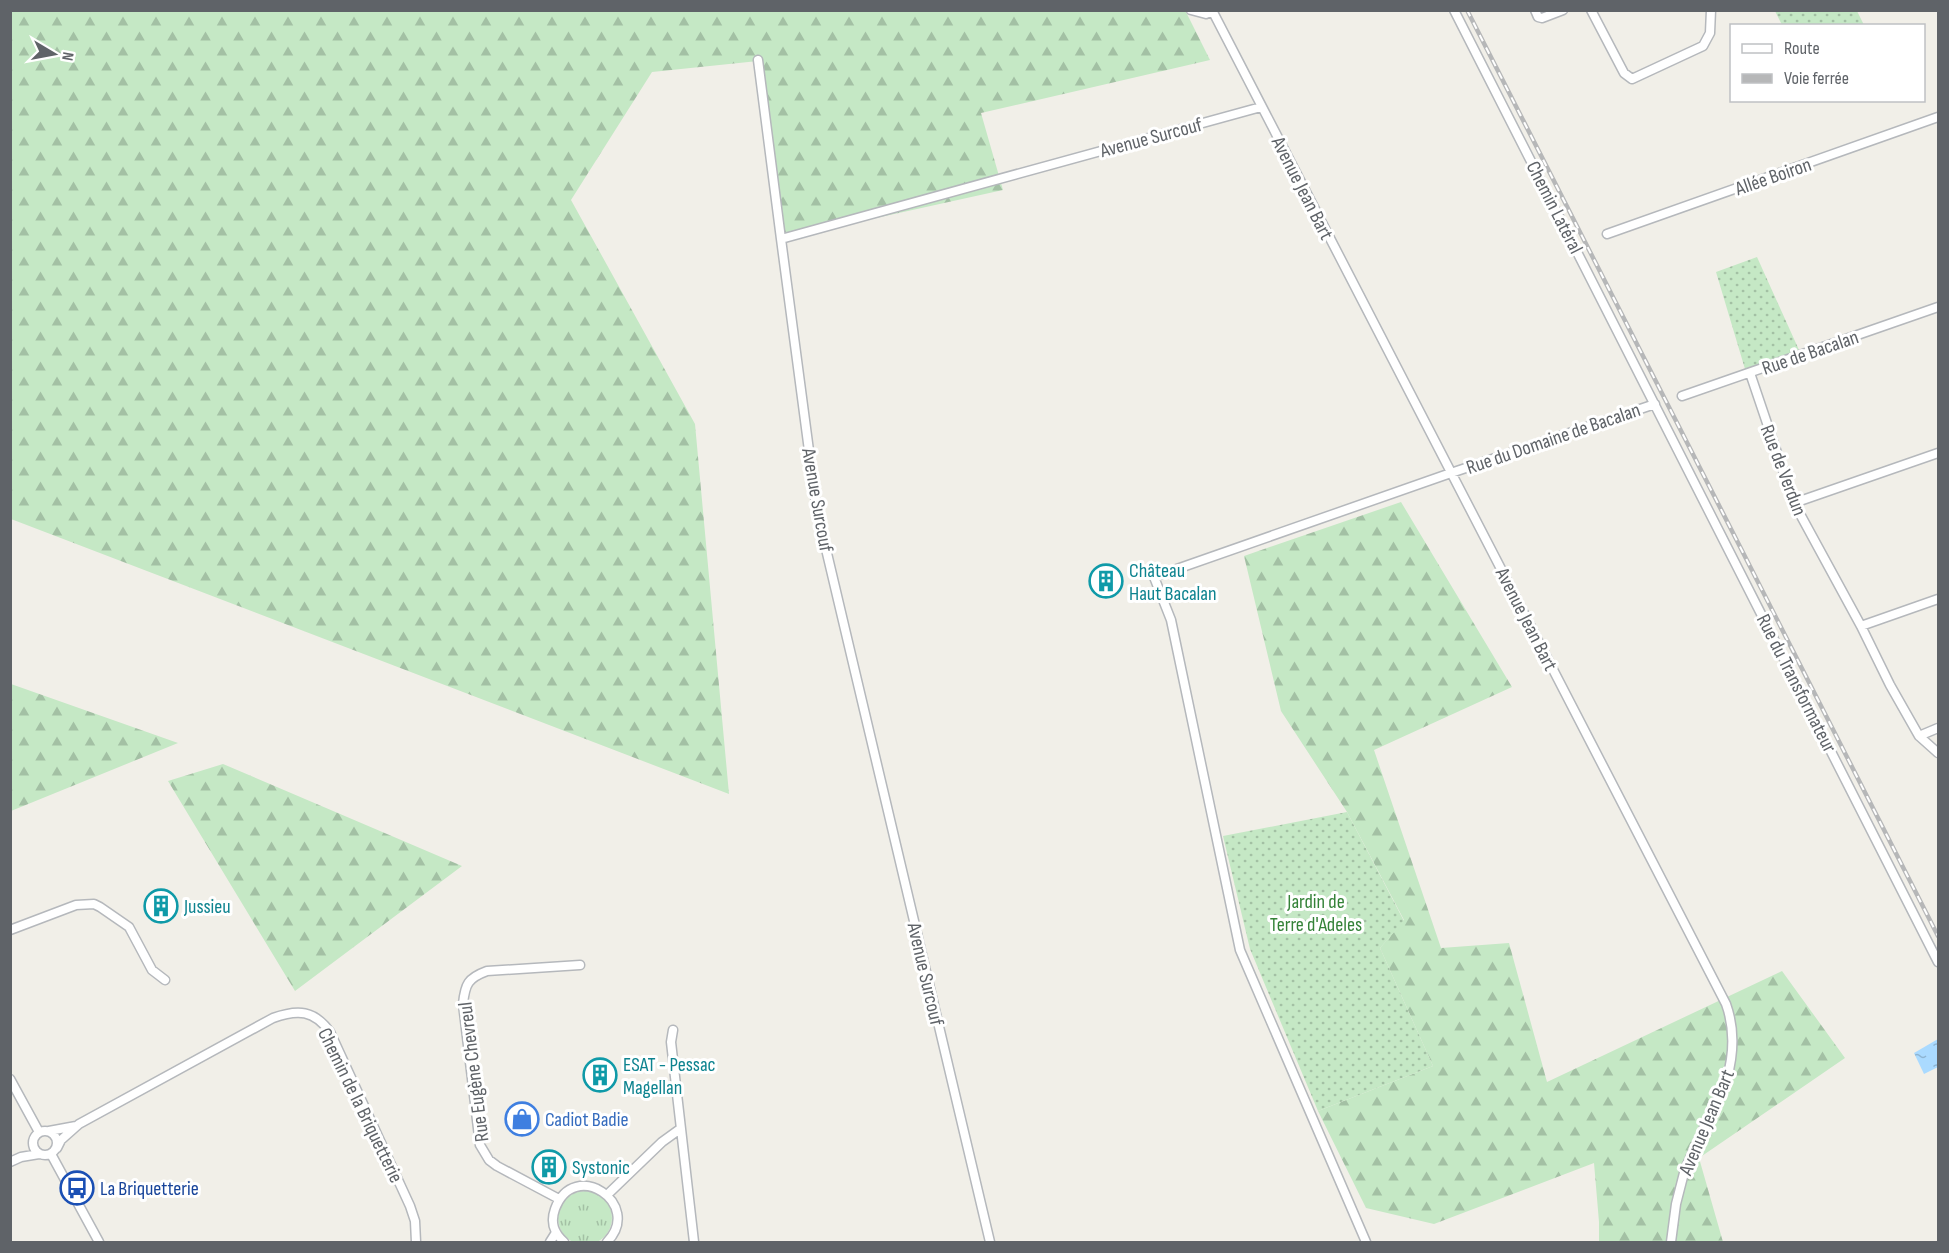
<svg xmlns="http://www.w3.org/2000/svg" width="1949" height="1253" font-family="'Sofia Sans Condensed',sans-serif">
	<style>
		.grass { fill: url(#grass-tufts) }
		.forest { fill: url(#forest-firs) }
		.garden { fill: url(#garden-dots) }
		.water { fill: url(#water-ripples) }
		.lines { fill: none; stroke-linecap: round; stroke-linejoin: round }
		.minor-casing { stroke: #b5b8bc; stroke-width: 11 }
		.minor { stroke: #fff; stroke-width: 8 }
		.rail-casing { stroke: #b6b7b8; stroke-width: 4.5 }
		.rail { stroke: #fff; stroke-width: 2; stroke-dasharray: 7; stroke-linecap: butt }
		.labels { text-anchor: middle; stroke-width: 6; stroke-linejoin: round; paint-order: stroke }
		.street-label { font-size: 20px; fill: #5f6368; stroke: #fff }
		.culture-label { font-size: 20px; fill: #0d838f; stroke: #fff; text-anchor: start }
		.park-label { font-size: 20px; fill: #348238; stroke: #fff }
		.shop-label { font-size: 20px; fill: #366cbe; stroke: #fff; text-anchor: start }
		.transit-label { font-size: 20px; fill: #164399; stroke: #fff; text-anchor: start }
	</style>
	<defs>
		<pattern id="grass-tufts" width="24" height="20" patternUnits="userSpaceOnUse" patternTransform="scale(1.5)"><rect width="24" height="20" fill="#c5e8c5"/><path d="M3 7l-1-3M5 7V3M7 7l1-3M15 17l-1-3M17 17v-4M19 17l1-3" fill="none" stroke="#a3c0a4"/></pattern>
		<pattern id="forest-firs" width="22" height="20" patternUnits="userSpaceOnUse" patternTransform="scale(1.5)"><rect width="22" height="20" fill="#c5e8c5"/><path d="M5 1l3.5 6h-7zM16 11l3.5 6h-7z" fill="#a3c0a4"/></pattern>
		<pattern id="garden-dots" width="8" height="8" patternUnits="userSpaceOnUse" patternTransform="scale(1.5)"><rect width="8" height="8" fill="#c5e8c5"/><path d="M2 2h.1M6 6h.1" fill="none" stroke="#a3c0a4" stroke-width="1.8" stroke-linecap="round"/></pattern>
		<pattern id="water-ripples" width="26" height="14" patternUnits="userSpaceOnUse" patternTransform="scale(1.5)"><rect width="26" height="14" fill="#aadaff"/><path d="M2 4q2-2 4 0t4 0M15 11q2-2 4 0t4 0" fill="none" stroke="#8eb4d2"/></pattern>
	</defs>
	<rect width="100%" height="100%" fill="#f1efe8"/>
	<path class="grass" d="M558 1218a27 27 0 1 1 54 0a27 27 0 1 1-54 0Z"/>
	<path class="forest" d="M1185 10 1210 60 981 113 1003 190 781 239 758 61 652 72 571 200 695 424 729 794 11 519 10 11Z
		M1401 502 1512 687 1374 750 1441 948 1509 943 1547 1082 1782 971 1845 1058 1699 1158 1723 1242H1599V1222L1594 1163 1434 1224 1366 1208 1318 1111 1433 1066 1380 948 1404 920 1347 812 1281 711 1244 556Z
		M11 684 178 743 11 811Z
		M223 764 462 866 295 991 168 781Z"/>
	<path class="garden" d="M1775 11H1857L1864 25H1782Z
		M1757 257 1799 350 1745 369 1716 272Z
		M1347 812 1404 921 1380 948 1433 1066 1318 1111 1250 949 1223 836Z"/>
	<path class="water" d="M1938 1039V1067L1924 1074 1914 1053Z"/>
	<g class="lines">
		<g class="minor-casing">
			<path id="minor" d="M1191 10 1206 14 1214 10
				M1454 10 1938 962
				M1535 10 1538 17 1542 18 1563 10
				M1591 10 1624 73 1632 79 1703 46 1710 33 1711 10
				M1213 12 1726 1004C1735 1029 1734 1053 1727 1078L1685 1169 1676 1204 1671 1242
				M758 60 781 239
				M1607 234 1938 117
				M1750 373 1794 503 1861 626 1890 685 1919 736 1938 753
				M1682 396 1938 307
				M1794 503 1938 453
				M1861 626 1938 599
				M1919 736 1938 728
				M10 930 76 905 94 904 100 907 129 927 152 970 165 980
				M673 1030 671 1042 694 1242
				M10 1079 39 1132
				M33 1143a12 12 0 1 1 24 0a12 12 0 1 1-24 0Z
				M49 1131 76 1126
				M57 1148 61 1140 79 1124 273 1018C298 1009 314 1010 330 1032L410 1206 415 1221 416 1242
				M51 1154 99 1242
				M10 1162 21 1157 39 1154
				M608 1194 662 1142 680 1129
				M559 1199 497 1166 489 1160 480 1145 463 1004C465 984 468 978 487 971L580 965
				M550 1242 555 1234
				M564 1242C554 1233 550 1223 555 1209 574 1157 644 1204 607 1242
				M990 1242 817 511 781 239 1261 107
				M1366 1242 1240 950 1171 620 1154 577 1448 474 1655 404"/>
		</g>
		<use href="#minor" class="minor"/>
		<g class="rail-casing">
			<path id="rail" d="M1467 10 1938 936"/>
		</g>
		<use href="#rail" class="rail"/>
	</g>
	<defs>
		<g id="building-ring" transform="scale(1.725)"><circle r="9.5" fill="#fff" stroke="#0f9aa8" stroke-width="1.5"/><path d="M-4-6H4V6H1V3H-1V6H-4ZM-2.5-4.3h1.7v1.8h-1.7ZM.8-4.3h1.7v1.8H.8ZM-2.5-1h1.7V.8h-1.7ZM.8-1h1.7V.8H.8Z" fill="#0f9aa8"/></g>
		<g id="shop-ring" transform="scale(1.725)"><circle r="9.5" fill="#fff" stroke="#3f7fe0" stroke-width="1.5"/><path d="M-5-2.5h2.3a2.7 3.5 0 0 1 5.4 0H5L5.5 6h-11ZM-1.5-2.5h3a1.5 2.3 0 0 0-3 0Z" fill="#3f7fe0"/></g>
		<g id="bus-ring" transform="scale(1.725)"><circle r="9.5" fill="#fff" stroke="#1a4fb4" stroke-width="1.5"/><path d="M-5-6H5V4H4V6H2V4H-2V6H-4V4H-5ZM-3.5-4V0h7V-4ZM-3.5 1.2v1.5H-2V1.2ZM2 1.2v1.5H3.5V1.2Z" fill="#1a4fb4"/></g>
	</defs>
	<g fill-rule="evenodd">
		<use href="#building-ring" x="1106" y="581"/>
		<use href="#building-ring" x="161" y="906"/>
		<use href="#building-ring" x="600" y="1075"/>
		<use href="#shop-ring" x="522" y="1119"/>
		<use href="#building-ring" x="549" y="1167"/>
		<use href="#bus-ring" x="77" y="1188"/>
	</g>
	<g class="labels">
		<g class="street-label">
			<text transform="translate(1151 137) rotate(-15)" y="7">Avenue Surcouf</text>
			<text transform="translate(1773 176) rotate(-19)" y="7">Allée Boiron</text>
			<text transform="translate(1303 188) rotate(63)" y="7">Avenue Jean Bart</text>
			<text transform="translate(1555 207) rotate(63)" y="7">Chemin Latéral</text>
			<text transform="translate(1810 352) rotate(-19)" y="7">Rue de Bacalan</text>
			<text transform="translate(1553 438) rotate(-19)" y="7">Rue du Domaine de Bacalan</text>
			<text transform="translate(1784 470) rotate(69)" y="7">Rue de Verdun</text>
			<text transform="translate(818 500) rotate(80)" y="7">Avenue Surcouf</text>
			<text transform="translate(1527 619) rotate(63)" y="7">Avenue Jean Bart</text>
			<text transform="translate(1797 683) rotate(63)" y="7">Rue du Transformateur</text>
			<text transform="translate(926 974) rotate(77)" y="7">Avenue Surcouf</text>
			<text transform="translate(473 1072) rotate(-97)" y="7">Rue Eugène Chevreul</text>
			<text transform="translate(361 1105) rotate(64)" y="7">Chemin de la Briquetterie</text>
			<text transform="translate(1706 1122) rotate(-67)" y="7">Avenue Jean Bart</text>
		</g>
		<g class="culture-label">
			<text x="1129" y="577">Château<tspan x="1129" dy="23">Haut Bacalan</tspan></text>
			<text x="184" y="913">Jussieu</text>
			<text x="623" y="1071">ESAT - Pessac<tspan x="623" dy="23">Magellan</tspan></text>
			<text x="572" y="1174">Systonic</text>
		</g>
		<g class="park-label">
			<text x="1316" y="908">Jardin de<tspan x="1316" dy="23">Terre d'Adeles</tspan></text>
		</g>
		<g class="shop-label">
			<text x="545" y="1126">Cadiot Badie</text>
		</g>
		<g class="transit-label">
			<text x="100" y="1195">La Briquetterie</text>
		</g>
	</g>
	<rect width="1949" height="1253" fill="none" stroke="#5f6368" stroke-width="24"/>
	<rect x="1730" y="24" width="195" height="78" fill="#ffffff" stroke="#bfc1c3" stroke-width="1.5"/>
	<rect x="1742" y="44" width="30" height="9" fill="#ffffff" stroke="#bfc1c3" stroke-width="1.5"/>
	<text x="1784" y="54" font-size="18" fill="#5f6368">Route</text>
	<rect x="1742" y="74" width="30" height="9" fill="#b6b7b8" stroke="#bfc1c3" stroke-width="1.5"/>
	<text x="1784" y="84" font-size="18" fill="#5f6368">Voie ferrée</text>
	<g transform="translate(54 54) rotate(100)" stroke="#ffffff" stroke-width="4.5" paint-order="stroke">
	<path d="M0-4.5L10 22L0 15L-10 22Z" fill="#5f6368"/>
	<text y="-9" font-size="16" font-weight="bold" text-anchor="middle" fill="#5f6368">N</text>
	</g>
</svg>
